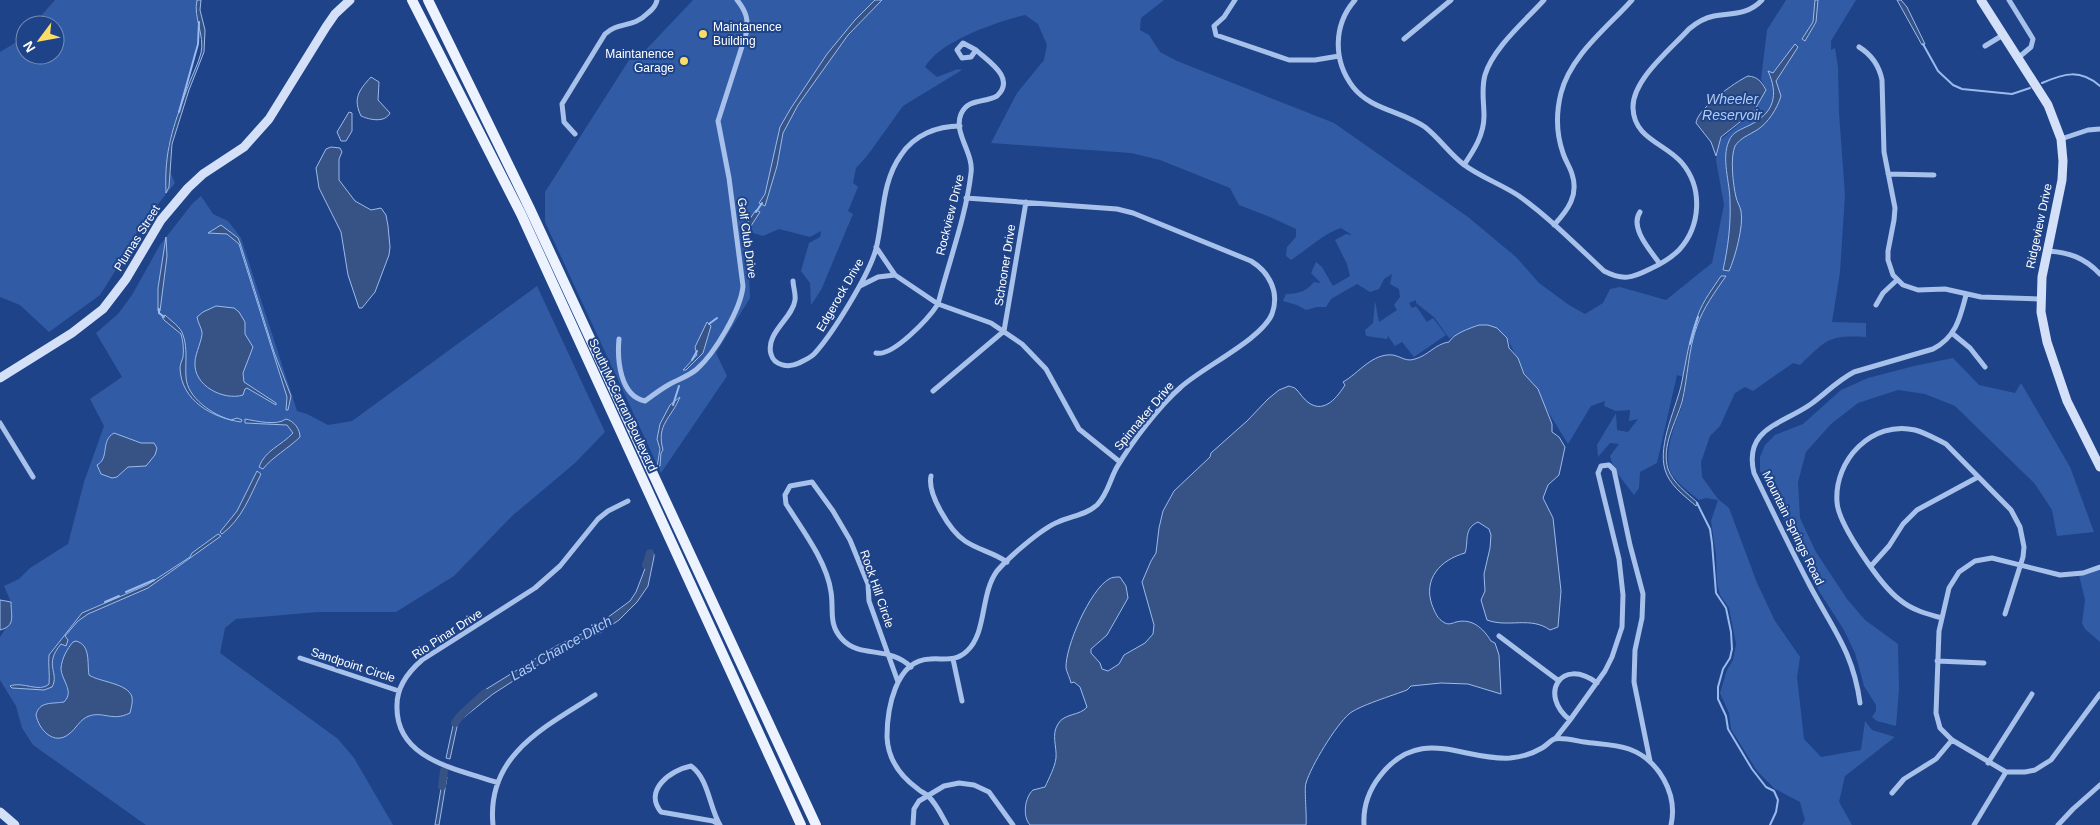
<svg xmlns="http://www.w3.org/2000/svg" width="2100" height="825" font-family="Helvetica,sans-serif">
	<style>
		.green { fill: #315ca5 }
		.water { fill: #375386; stroke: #9bbaed }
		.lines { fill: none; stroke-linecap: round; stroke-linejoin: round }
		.stream { stroke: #9bbaed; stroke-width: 2 }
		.canal { stroke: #375386; stroke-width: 8 }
		.street { stroke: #a7c1eb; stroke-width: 5 }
		.secondary { stroke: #d3e0f8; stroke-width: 9 }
		.primary { stroke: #ecf2fe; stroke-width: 10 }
		.poi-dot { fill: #fadc66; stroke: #1e4388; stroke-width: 2 }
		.labels { text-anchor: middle; stroke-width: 4; stroke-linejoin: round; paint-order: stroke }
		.poi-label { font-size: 12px; fill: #fff; stroke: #1e4388; text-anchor: start }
		.street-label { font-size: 12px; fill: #fff; stroke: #1e4388 }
		.water-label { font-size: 14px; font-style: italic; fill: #b3cbf2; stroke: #1e4388 }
	</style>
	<rect width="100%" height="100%" fill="#1e4388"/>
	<path class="green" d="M55 0H201L196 13 199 30 193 65 168 147V167L175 183 139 228 124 257 100 295 49 332 20 305 0 297V52L18 41 25 33V55H55V25H33Z
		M693 0H1164L1141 18 1140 30 1149 35 1160 52 1177 61 1334 123 1468 217 1516 257 1539 283 1569 305 1585 314 1603 303 1610 289 1620 287 1666 300 1712 263 1724 205 1716 160 1719 141 1754 112 1766 89 1761 79 1767 30 1786 0H1856L1831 41V50L1835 48 1838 68 1839 113 1845 195 1840 272 1832 322 1866 323V337C1827 335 1827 340 1800 365L1793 363 1753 391 1745 387 1735 393 1720 426 1710 436 1701 462 1702 477 1718 499 1729 508 1757 583 1775 621 1800 657 1797 677 1804 739 1821 757 1861 750 1865 721 1872 730 1895 737 1845 776 1839 802 1852 825H1802L1805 820 1800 802 1775 789 1757 771 1731 729 1729 713 1720 693 1727 670 1733 660 1736 644 1729 608 1720 595 1717 583 1716 555 1711 521 1718 500 1706 498 1699 500C1690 493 1680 485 1673 476 1661 460 1674 425 1681 409 1684 399 1685 388 1687 378L1677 375 1657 463 1640 472 1639 488 1634 495 1614 469 1610 456 1619 444 1610 443 1598 457 1597 445 1616 413 1617 430 1628 432 1638 419 1629 421 1630 410 1616 411 1604 406 1605 401 1591 406 1568 444 1526 376 1507 338 1481 326 1449 338 1434 317 1416 303V300L1409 303 1412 308 1416 306 1427 322 1433 318 1446 335 1414 357 1402 342 1395 346 1388 336 1387 339 1366 336 1365 330 1373 323 1375 301 1379 322 1397 310 1394 305 1400 297 1399 289 1390 284 1392 274 1384 279 1379 289 1370 292 1357 284 1331 299 1326 307H1317L1306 310 1297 305 1283 301 1286 294C1298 294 1307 291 1314 282L1321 283 1311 273 1316 262 1322 267 1333 286 1350 276 1347 264 1335 240 1346 234 1352 235 1341 228C1326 232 1305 251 1291 260L1286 256 1287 247 1296 237V229L1270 217 1239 205 1230 188 1160 160 1131 153 991 143 1017 93 1044 60 1047 45 1038 24 1025 15C996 22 940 41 925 67L937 77 958 69 962 70 903 106 867 156 856 168 853 183 858 187 848 211 853 214 821 290 811 305 810 283 801 271 809 243 820 237 821 231 810 237 779 229 763 236 750 232 748 248 750 298 716 353 727 376 661 473 545 222V192L629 60 640 56Z
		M201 196 213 214 228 221 241 238 297 411 307 414 328 425 352 421 537 286 605 432 575 463 512 516 454 576 396 612H318L236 619 225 628 220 653 338 739 354 758 393 825H146L33 745 22 728 16 706 0 680V637L12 619 11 602 4 586 19 579 30 568 68 544 84 482 104 426 90 399 122 377 96 333 118 314 132 295 160 245 192 204Z
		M1953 358 1979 385 2015 393 2021 383 2070 467 2094 532 2057 536 2052 510 2035 484 1955 406 1925 394 1898 390 1858 403 1831 424 1806 452 1798 482 1800 518 1816 552 1847 599 1865 620 1898 644 1899 689 1896 726 1877 721 1872 717 1876 711V705L1864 686 1855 653 1844 630 1819 591 1783 518 1760 471V457L1765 445 1775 435 1803 424 1841 390 1868 378 1914 366Z
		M2100 567V642L2085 629 2082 623 2085 600 2079 575Z"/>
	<path class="water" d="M197 0H201L200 10 205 30 204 52 189 90 172 144 169 187 166 193C164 151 173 127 187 89 191 77 198 65 201 53 205 35 193 18 197 0Z
		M875 0H882L848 35 798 105 783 133 777 166 765 206 759 203 765 194 780 127 791 108 827 54 855 20Z
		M1815 0H1818L1816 22 1805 41 1802 39 1813 22Z
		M1897 0H1901L1907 7 1925 44 1922 45Z
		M1795 44 1798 47 1776 81 1781 96C1777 109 1768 123 1757 130 1749 135 1740 138 1735 146 1730 157 1733 185 1736 197 1737 202 1740 206 1741 211 1744 225 1735 258 1729 271L1723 270C1728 248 1731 224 1730 201 1730 183 1721 158 1729 141 1732 132 1742 129 1750 125 1774 113 1779 95 1768 71L1773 73Z
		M1748 76C1758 77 1761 81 1766 90L1754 111 1721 137 1716 156 1711 142 1696 123C1697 109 1735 82 1748 76Z
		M371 77 379 82 378 100 390 113C385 123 370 120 361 116 353 99 358 91 371 77Z
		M349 112 352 113V131L346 141H341L337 132Z
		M331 147 340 148 342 152 339 159V180L355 201 371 210 381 208 386 215 388 226 390 247 389 255 375 292 362 308H359L348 275 341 232 319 188 316 168 326 149Z
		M756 210 760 212 747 232 743 229Z
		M221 225 238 238 240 243 274 352 291 396 288 410H286L287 397 239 244 227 234 208 233Z
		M166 237 167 256 160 311H158V288Z
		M1721 276H1726C1715 292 1703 308 1697 326 1688 350 1688 377 1682 402 1676 422 1661 446 1668 469 1673 483 1687 493 1698 503L1696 506C1686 497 1673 488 1667 475 1655 450 1675 411 1681 386 1686 362 1689 338 1698 315 1703 301 1713 288 1721 276Z
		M216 306 234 308 239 312 245 322V334L253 347 243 373 244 382 276 403V405L247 388 245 389 243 395C224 401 193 386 195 362 195 354 203 338 202 332 201 327 198 323 197 317L203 312Z
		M165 315C171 321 181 327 183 335 188 348 185 364 186 377 187 398 213 415 231 420L237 418 242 420 241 422C213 418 181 401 180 368 180 364 182 361 183 357 184 349 183 341 181 334L164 320 162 317Z
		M707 322 711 326 703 353 686 370H683L697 355 695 347Z
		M1479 325H1488L1497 328 1507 338 1509 348 1518 358 1524 374 1538 389 1552 424V432L1559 437 1565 447 1559 475 1548 485 1543 498 1553 518 1561 591 1558 627 1550 630C1531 616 1508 628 1487 620L1481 600 1485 591 1484 574 1490 548 1491 535 1489 529 1478 522C1463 529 1469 541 1465 553 1440 560 1423 579 1432 605 1435 612 1437 619 1445 623 1449 625 1453 623 1456 622 1472 618 1483 628 1491 641L1495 643 1499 655 1501 694 1468 684 1441 683 1411 686 1407 690C1394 695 1358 706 1349 714 1336 725 1311 766 1306 783 1304 789 1307 815 1306 825H1030C1022 816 1025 797 1033 790L1045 787C1049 778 1055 767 1056 758 1057 746 1051 735 1058 724 1064 713 1080 716 1087 707L1080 687 1074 682 1071 683C1070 678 1067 673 1066 668 1065 647 1090 590 1109 579 1112 577 1116 577 1120 577L1126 586 1128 598 1107 635 1091 649V653L1100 663 1102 669 1108 671 1119 664 1124 655 1145 643 1153 634 1154 625 1142 582 1151 561 1156 553 1159 528 1163 511 1174 491 1210 457 1211 453 1247 421 1268 399 1279 390 1289 386C1291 387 1294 387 1296 389 1300 393 1304 400 1309 403 1325 414 1338 396 1345 385L1343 382C1359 373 1372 353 1393 355 1402 357 1406 362 1415 359 1429 355 1435 344 1449 342 1453 334 1470 328 1479 325Z
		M680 397C671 419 656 424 663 450L661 453 660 466 657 467 660 449 657 439 660 424 670 405Z
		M245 419C256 421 277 426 286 419 294 421 300 429 300 437 290 447 270 459 263 469L259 467C265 450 281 446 293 433L287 425 245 423Z
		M114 433 141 443H154L157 448 155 455 146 466 128 467 117 477 112 478 101 474 97 465C110 458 100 441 114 433Z
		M257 471 261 474C250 496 242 519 222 534L220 532 237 511Z
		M218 534 221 536 148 588 88 614 78 621 65 636 68 640 66 646 61 644C43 665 60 673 52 687L44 690 12 688 10 686C23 681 39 693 49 684 50 674 48 665 49 655L82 613 147 585 190 557 192 553Z
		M651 553 654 554V557L648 586 637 602 619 620 600 633 572 643 493 694 458 722 450 759 446 758 454 721 478 700 480 693 556 646 592 629 630 601 636 592Z
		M0 600 11 602C11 616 16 626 0 630Z
		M76 641C91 645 87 663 89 675 99 682 128 683 132 697 133 703 131 708 130 713 112 722 104 711 89 716 80 719 76 729 69 734 54 746 39 730 36 715 39 701 52 704 64 702 75 691 61 680 61 668 62 658 67 649 73 642Z
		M443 776 447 777 439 825H435Z"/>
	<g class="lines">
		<path class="stream" d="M1923 44 1938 71 1953 85 1962 89 2012 94 2030 88
			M2042 83C2065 73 2080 69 2100 86
			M179 112 198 44 199 22
			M756 212 762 203
			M159 309V313L164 317
			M709 324 717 318
			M1690 344 1698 317
			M692 360 697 351
			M673 405 679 386
			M1697 503 1710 529 1712 543 1716 593 1726 608 1731 632 1732 649 1730 658 1723 669 1718 687V699L1726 716 1728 729 1752 769 1766 787 1774 791 1778 800 1776 812 1770 825
			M126 592 154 580
			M105 602 119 596"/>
		<path class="canal" d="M646 565 650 553
			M455 723 461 715 485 693
			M442 786 444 771"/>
		<path class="street" d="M1235 0 1224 17 1214 26 1216 35 1289 60H1315L1339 56
			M1355 0C1333 25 1333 61 1353 87 1371 110 1402 111 1425 127 1439 138 1449 153 1463 164 1480 177 1501 184 1519 196 1550 218 1576 245 1604 271 1623 281 1632 278 1650 269 1661 264 1671 258 1679 250 1701 226 1703 188 1682 163 1665 143 1634 139 1633 108 1632 80 1671 49 1689 29 1696 23 1704 18 1714 16 1732 13 1748 15 1762 0
			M2009 0 2033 39 2031 47 2018 58
			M1404 39 1451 0
			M1985 46 2003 35
			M1859 47C1872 55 1879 65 1882 80L1884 152 1895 208 1894 220 1888 251V260L1893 275 1903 285 1918 290 1945 289 1981 297 2040 299
			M575 134 564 122 562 104 605 34C619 21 632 29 648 13 653 9 656 6 657 0
			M2061 139 2088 130 2100 129
			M1464 165C1474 150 1484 135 1484 116 1484 102 1481 89 1485 75 1493 48 1525 21 1544 0
			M1888 174 1934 175
			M1640 212C1629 228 1651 251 1660 264
			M1554 225C1568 210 1579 195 1572 174 1570 167 1565 160 1563 153 1556 133 1556 113 1561 93 1571 55 1607 28 1632 0
			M876 247 895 275 938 304 991 323 1022 344 1046 369 1079 429 1120 462
			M2047 251C2069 252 2085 258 2100 274
			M793 281C793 286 796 294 795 300 793 318 765 333 771 354 774 366 789 368 799 363 804 360 811 358 815 353 833 333 869 275 876 249 884 217 881 183 901 155 914 135 937 126 960 126
			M860 286 878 277 895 275
			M1876 305 1883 293 1897 280
			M1953 334 1970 348 1985 367
			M619 339C617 360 620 396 645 401 653 395 661 389 670 384 679 379 689 376 697 369 715 353 741 309 743 286L729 178 718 121 746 34C749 20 746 11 737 0
			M876 353C893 357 929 318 938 304 949 261 966 217 971 173 974 153 953 133 961 114 968 98 985 103 997 96 1016 78 989 62 976 50L971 57 962 58 957 50 963 43 976 50
			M933 391 1004 331 1026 202
			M0 423 33 477
			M931 476C927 494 950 531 965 541 978 550 993 552 1007 562
			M1871 566 1889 546 1903 524 1917 510 1978 477
			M2100 567 2083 573 2060 575 1992 558 1975 561 1959 572 1949 588 1939 631 1936 713 1940 728 1952 740 2006 772H2025L2035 770 2051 760 2100 694
			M1942 618C1927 614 1912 610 1900 600 1881 586 1838 524 1837 502 1834 460 1872 420 1915 430 1926 433 1936 439 1946 444L2011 510 2020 527 2024 547 2023 557 2005 614
			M1499 636 1559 681
			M300 658 399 691
			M953 659 962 701
			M1937 661 1984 663
			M898 682 869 601 868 584 850 540 833 511 812 482 790 486 785 495 786 504C802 529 827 562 831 592 834 610 828 624 842 639 860 659 889 645 911 667
			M1860 703C1853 651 1832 628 1809 584 1790 548 1772 510 1754 473 1743 428 1783 424 1811 404 1826 393 1837 381 1854 372L1933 349C1956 337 1960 318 1966 295
			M1570 720C1538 695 1561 656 1597 683
			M1555 739 1570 720 1605 671 1612 657 1622 627 1623 595 1619 559 1598 473 1601 466 1609 465 1614 470 1630 545 1643 594 1642 618 1635 650 1634 682 1650 761
			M1988 763 2032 694
			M498 783C458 769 395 760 397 705 397 686 408 672 422 660L535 588 560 566 598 519 608 511 628 501
			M1892 793 1904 779 1936 759 1952 740
			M493 825C486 755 545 727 595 695
			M720 825 713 821 661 812C643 790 671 770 691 766 709 779 709 807 720 825
			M913 825 914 809 919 801 944 786 959 783 974 785 989 792 1013 825
			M947 825C942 816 936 803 928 796 925 793 921 792 918 789 900 776 888 760 887 737 887 710 895 660 930 659 944 658 956 662 967 651 987 633 980 594 997 571 1009 557 1041 529 1058 522 1071 516 1086 515 1097 505 1108 494 1110 479 1117 467 1132 442 1159 406 1181 387 1203 367 1262 339 1272 314 1280 292 1269 272 1251 261L1133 213 1117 209 966 198
			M1364 825C1363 807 1369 790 1380 776 1420 724 1463 761 1510 758 1521 757 1532 754 1542 748 1546 746 1550 741 1554 739 1562 737 1577 741 1584 742 1599 744 1615 744 1629 749 1659 760 1678 794 1671 825
			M1974 825 2006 772
			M2058 825 2073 809 2100 785"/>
		<path class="secondary" d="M1981 0 2048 105 2061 139 2063 161 2062 180 2042 277 2041 312 2047 342 2067 401 2100 467
			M0 378 72 333 103 309 126 279 161 220 188 188 203 174 244 147 269 119 326 27 335 14 350 0
			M0 812 15 825"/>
		<path class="primary" d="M412 0 521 214 801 825
			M428 0 530 209 816 825"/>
	</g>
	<g class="poi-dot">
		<circle cx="703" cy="34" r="5"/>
		<circle cx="684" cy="61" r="5"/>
	</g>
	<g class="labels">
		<g class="poi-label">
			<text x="713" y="31">Maintanence<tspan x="713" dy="14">Building</tspan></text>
			<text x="674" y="58" text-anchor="end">Maintanence<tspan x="674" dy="14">Garage</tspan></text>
		</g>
		<g class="street-label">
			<text transform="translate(950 215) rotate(-76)" y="4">Rockview Drive</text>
			<text transform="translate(2039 226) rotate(-78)" y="4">Ridgeview Drive</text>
			<text transform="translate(137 238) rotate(-58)" y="4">Plumas Street</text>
			<text transform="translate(747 238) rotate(82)" y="4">Golf Club Drive</text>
			<text transform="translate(1005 265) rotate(-81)" y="4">Schooner Drive</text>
			<text transform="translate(840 295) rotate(-60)" y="4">Edgerock Drive</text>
			<text transform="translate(623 405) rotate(65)" y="4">South McCarran Boulevard</text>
			<text transform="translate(1144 416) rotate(-50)" y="4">Spinnaker Drive</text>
			<text transform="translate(1793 528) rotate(64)" y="4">Mountain Springs Road</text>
			<text transform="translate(877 589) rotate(71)" y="4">Rock Hill Circle</text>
			<text transform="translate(447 634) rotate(-33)" y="4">Rio Pinar Drive</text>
			<text transform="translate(353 665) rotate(18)" y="4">Sandpoint Circle</text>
		</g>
		<g class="water-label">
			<text x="1732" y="104">Wheeler<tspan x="1732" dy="16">Reservoir</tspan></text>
			<text transform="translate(561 648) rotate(-30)" y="5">Last Chance Ditch</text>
		</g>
	</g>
	<g transform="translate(40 40) rotate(238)"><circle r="24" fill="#1e4388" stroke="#788eb8"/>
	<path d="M0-4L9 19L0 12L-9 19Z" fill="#fadc66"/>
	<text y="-8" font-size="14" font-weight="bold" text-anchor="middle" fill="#ffffff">N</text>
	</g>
</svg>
